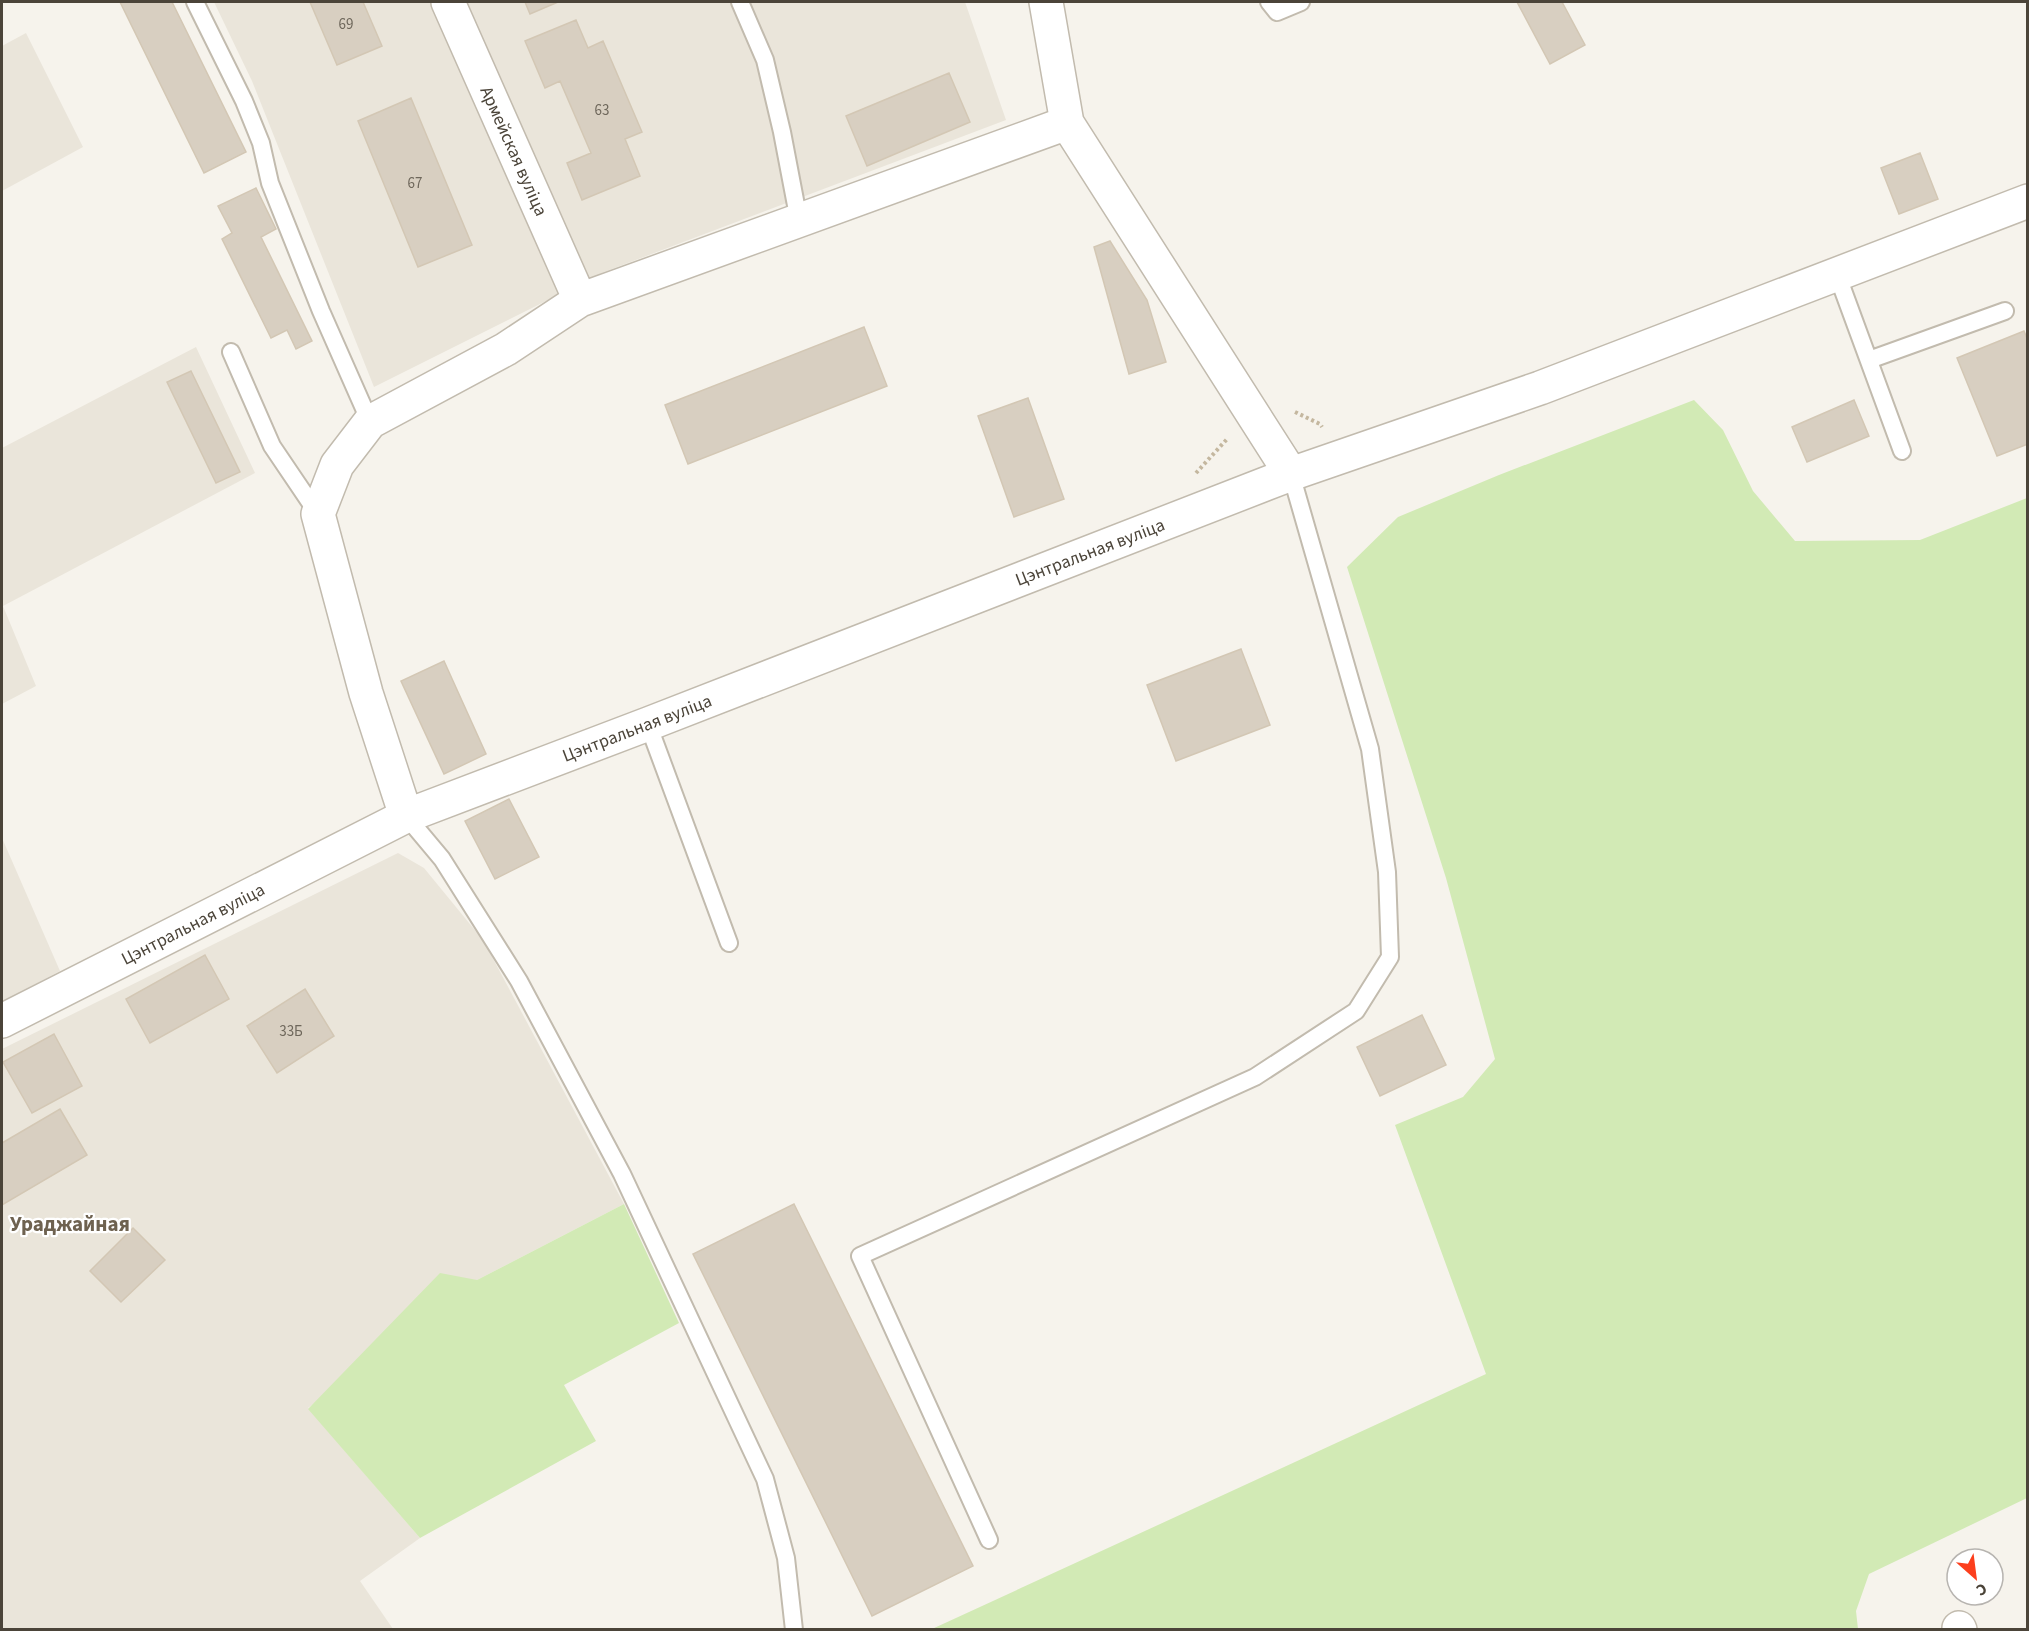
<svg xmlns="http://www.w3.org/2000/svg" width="2029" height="1631" font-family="'Source Sans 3',sans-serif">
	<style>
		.residential { fill: #eae5da }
		.green { fill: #d2eab5 }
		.building { fill: #d8cfc1; stroke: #d3c7b4; stroke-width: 1.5 }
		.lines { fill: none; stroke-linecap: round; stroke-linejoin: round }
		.service-casing { stroke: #c2bbae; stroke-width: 20 }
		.minor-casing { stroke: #c2bbae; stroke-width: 36 }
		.path { stroke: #c4b79f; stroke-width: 4; stroke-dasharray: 3 3; stroke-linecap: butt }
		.service { stroke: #fff; stroke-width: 16 }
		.minor { stroke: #fff; stroke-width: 33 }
		.labels { text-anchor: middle; stroke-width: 4.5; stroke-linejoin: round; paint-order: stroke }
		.number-label { font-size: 15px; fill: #6e675b }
		.street-label { font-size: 18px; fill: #4b4439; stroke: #fff }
		.quarter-label { font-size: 21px; font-weight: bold; fill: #6e6250; stroke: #fff }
	</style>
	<rect width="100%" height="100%" fill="#f6f3ec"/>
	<path class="residential" d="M214 2H965L1006 120 604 272 374 387 252 81Z
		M26 33 83 147 2 191V46Z
		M196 347 255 473 3 606 36 686 2 704V448Z
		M2 838 60 971 2 1002Z
		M398 853 424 868 483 940 624 1204 477 1280 308 1408 420 1538 360 1581 393 1629 2 1630V1049Z"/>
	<path class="green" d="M1694 400 1723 430 1753 491 1795 541 1920 540 2027 498V1498L1869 1574 1856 1611 1858 1629H932L1486 1374 1395 1125 1463 1097 1495 1059 1446 878 1347 567 1398 517 1499 475Z
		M624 1204 679 1323 564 1385 596 1441 420 1538 308 1409 440 1273 477 1280Z"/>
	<path class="building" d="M120 2H172L246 152 204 173Z
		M310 2H363L382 46 337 65Z
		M525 2H558L530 14Z
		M1517 2H1562L1585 45 1550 64Z
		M576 20 588 48 603 41 642 132 625 139 640 176 582 200 567 163 591 153 560 81 545 88 525 41Z
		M949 73 970 122 867 166 846 116Z
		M411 98 472 245 418 267 358 121Z
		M1920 153 1938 199 1899 214 1881 168Z
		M256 188 276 229 261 237 312 341 296 349 287 330 271 338 222 239 232 233 218 206Z
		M1110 241 1147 300 1166 362 1129 374 1094 247Z
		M864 327 887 386 688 464 665 405Z
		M2024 331 2028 341V444L1997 456 1957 358Z
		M191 371 240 472 216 483 167 382Z
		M1028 398 1064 499 1014 517 978 416Z
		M1854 400 1869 436 1807 462 1792 427Z
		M1241 649 1270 725 1176 761 1147 685Z
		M444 661 486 754 444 774 401 681Z
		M509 799 539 857 495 879 465 821Z
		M205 955 229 999 150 1043 126 999Z
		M305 989 334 1036 277 1073 247 1026Z
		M1422 1015 1446 1065 1380 1096 1357 1047Z
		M54 1034 82 1086 32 1113 3 1062Z
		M60 1109 87 1155 2 1205V1143Z
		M794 1204 973 1566 872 1616 693 1254Z
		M133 1228 165 1260 121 1302 90 1271Z"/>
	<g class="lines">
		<g class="service-casing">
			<path id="service" d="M195 2 244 101 261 143 270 183 321 311 370 422
				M740 2 765 60 782 132 799 221
				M1269 2 1277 12 1301 2
				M1837 274 1902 451
				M231 352 272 446 318 514
				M1869 360 2005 311
				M648 724 729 943
				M406 816 442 859 519 981 622 1174 765 1479 786 1558 794 1630
				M989 1540 860 1256 1255 1077 1356 1011 1390 957 1387 872 1370 749 1291 474"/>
		</g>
		<g class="minor-casing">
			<path id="minor" d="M448 2 580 300
				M1046 2 1067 123 1291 474
				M406 816 366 693 318 514 337 465 370 422 506 349 580 300 1067 123
				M2 1021 406 816 648 724 1291 474 1540 388 2028 201
				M1959 1628 1960 1630"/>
		</g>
		<path class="path" d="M1295 412 1320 424 1322 427
			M1196 473 1228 438"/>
		<use href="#service" class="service"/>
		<use href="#minor" class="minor"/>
	</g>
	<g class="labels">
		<g class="number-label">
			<text x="346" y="29">69</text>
			<text x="602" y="115">63</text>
			<text x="415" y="188">67</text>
			<text x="291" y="1036">33Б</text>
		</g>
		<g class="street-label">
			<text transform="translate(514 151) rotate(66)" y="6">Армейская вуліца</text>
			<text transform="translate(1090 552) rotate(-21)" y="6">Цэнтральная вуліца</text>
			<text transform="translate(637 728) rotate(-21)" y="6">Цэнтральная вуліца</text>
			<text transform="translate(193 924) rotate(-27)" y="6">Цэнтральная вуліца</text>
		</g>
		<g class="quarter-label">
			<text x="70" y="1231">Ураджайная</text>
		</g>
	</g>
	<rect width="2029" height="1631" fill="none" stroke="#4b4439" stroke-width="6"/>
	<g transform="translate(1975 1577) rotate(152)"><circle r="28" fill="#ffffff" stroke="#b7b4b0" stroke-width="1.5"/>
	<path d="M0-4.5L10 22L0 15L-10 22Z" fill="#fc3f1d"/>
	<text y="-9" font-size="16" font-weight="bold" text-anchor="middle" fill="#4b4439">С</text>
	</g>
</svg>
